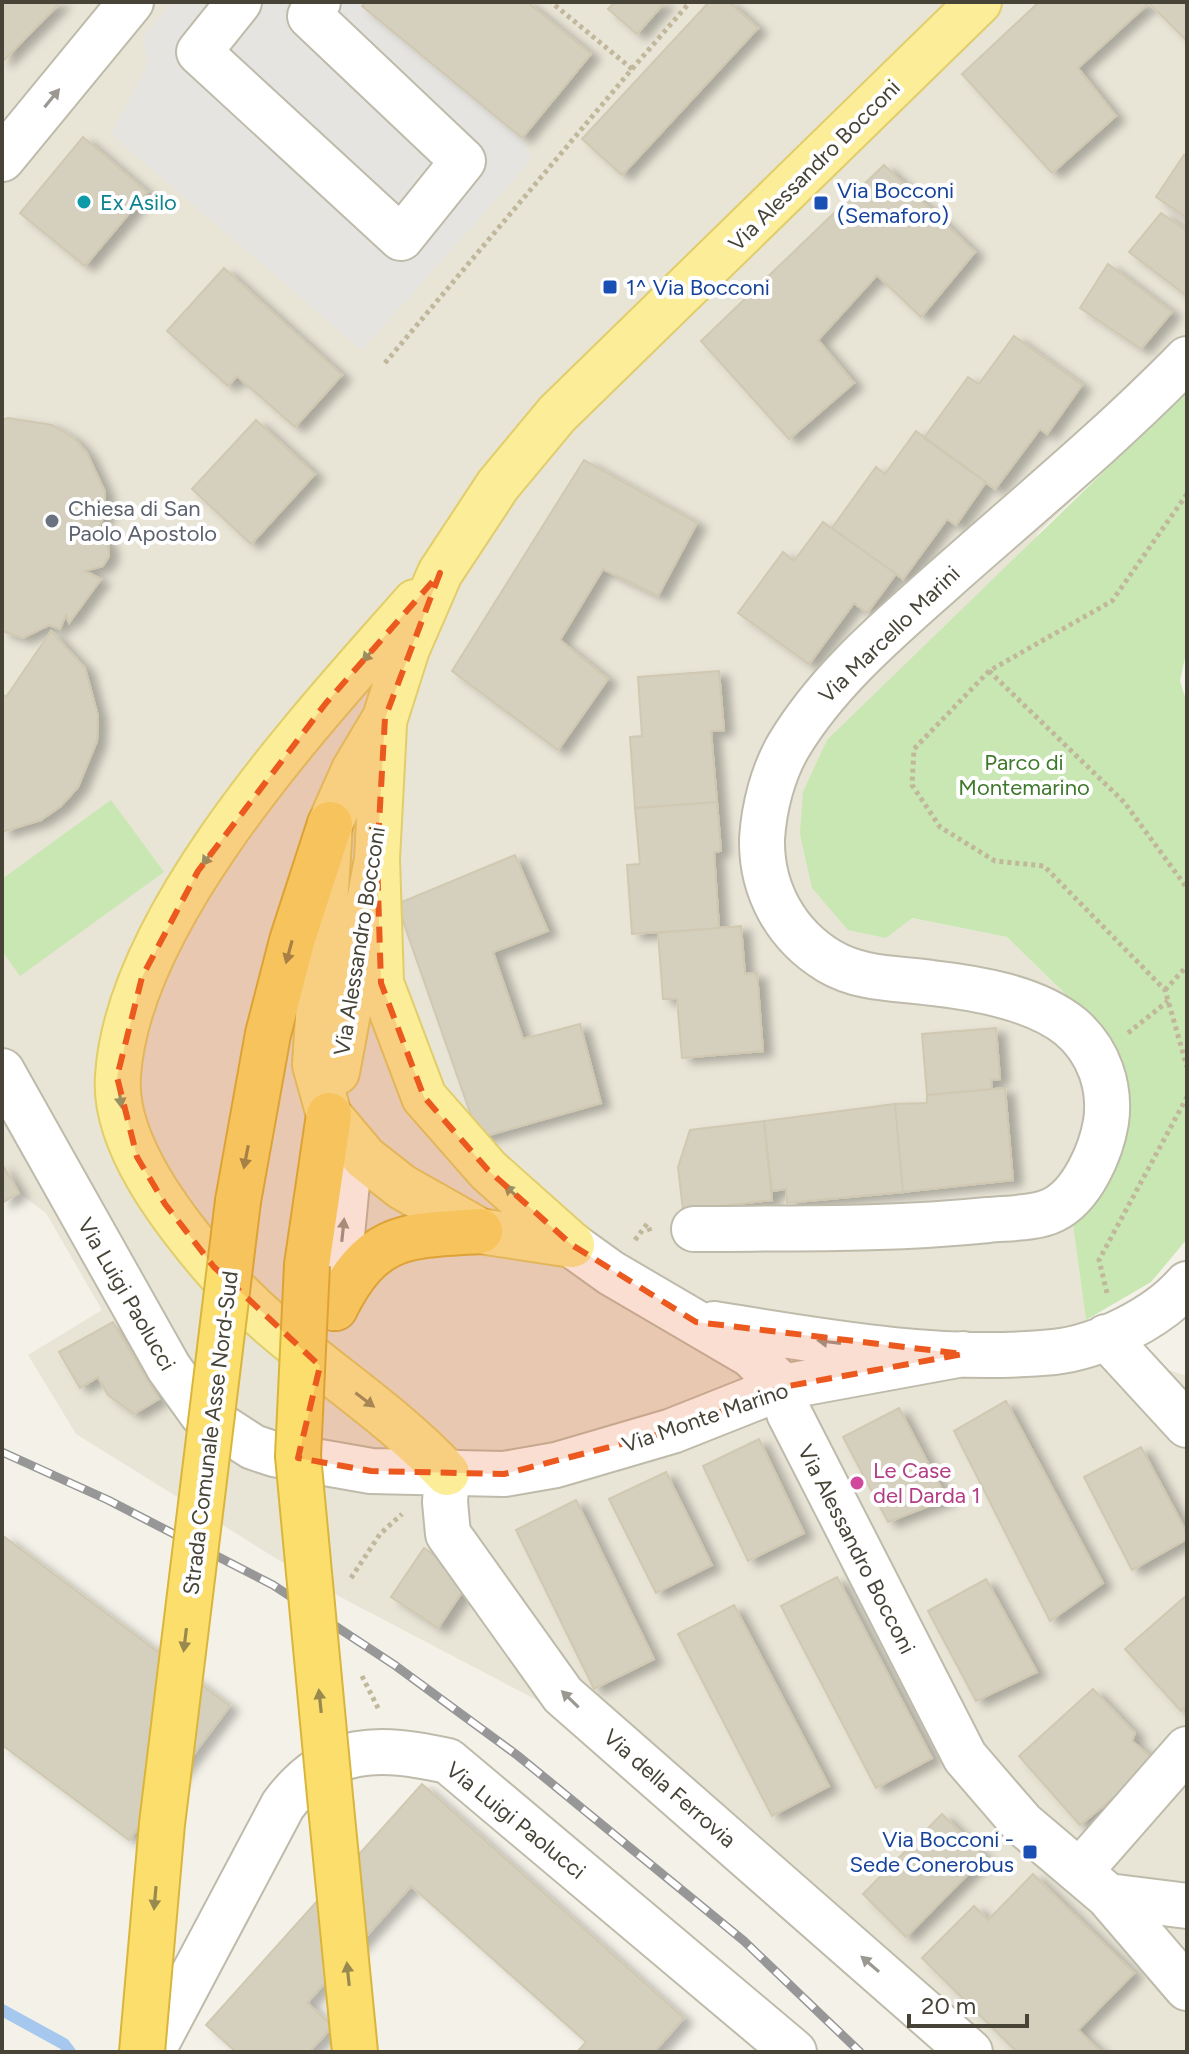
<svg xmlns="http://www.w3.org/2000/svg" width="1189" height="2054" font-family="Figtree,sans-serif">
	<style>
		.residential { fill: #e8e4d6 }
		.green { fill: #c8e7b2 }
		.parking { fill: #e5e4e0 }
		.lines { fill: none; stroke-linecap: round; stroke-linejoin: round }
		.stream { stroke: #a6c8ef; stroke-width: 12 }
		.building { fill: #d5cfbe; stroke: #d0c8b1; stroke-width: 2; filter: url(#shadow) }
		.minor-casing { stroke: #bfbbab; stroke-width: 48 }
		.major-casing { stroke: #e1cd69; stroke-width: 48 }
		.highway-casing { stroke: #dab53c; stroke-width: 48 }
		.path { stroke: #c1b89c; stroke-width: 5; stroke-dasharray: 4 4; stroke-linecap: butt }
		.minor { stroke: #fff; stroke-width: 44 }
		.major { stroke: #fced99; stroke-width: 44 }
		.highway { stroke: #fbde6c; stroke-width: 44 }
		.rail-casing { stroke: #979797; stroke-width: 9 }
		.rail { stroke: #fff; stroke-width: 6; stroke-dasharray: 18; stroke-linecap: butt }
		.highway-bridge-casing { stroke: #dab53c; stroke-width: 48; stroke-linecap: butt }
		.highway-bridge { stroke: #fbde6c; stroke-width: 44 }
		.oneway { fill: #9a9891 }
		.oneway2 { fill: #989063 }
		.oneway3 { fill: #98894f }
		.marked { fill: #ec591f; fill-opacity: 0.2; stroke: #ec591f; stroke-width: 6; stroke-dasharray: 16 10; stroke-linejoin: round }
		.culture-dot { fill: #0f9aa8; stroke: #fff; stroke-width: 3 }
		.transit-dot { fill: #1a4fb4; stroke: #fff; stroke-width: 3 }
		.worship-dot { fill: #6b7280; stroke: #fff; stroke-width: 3 }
		.hotel-dot { fill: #d1479c; stroke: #fff; stroke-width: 3 }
		.labels { text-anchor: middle; stroke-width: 8; stroke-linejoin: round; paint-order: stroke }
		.street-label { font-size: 22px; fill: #474337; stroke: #fff }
		.transit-label { font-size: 22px; fill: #164399; stroke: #fff; text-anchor: start }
		.culture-label { font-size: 22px; fill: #0d838f; stroke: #fff; text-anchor: start }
		.worship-label { font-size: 22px; fill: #5b616d; stroke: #fff; text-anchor: start }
		.park-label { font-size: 22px; fill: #3e782b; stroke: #fff }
		.hotel-label { font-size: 22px; fill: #b23c85; stroke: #fff; text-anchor: start }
	</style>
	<defs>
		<filter id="shadow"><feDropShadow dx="9" dy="5" stdDeviation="4" flood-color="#0004"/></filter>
	</defs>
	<rect width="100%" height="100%" fill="#f4f2e8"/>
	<path class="residential" d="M2 2H1187V391L1038 533 885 938 911 918 1007 937 1092 1020 1124 1080 1072 1218 1086 1320 1148 1363 1187 1376V2052H938L548 1706 327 1590 76 1434 28 1355 102 1310 46 1213 19 1193 2 1164Z"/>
	<path class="green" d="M1187 391V649L1180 681 1187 703V1239L1151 1282 1086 1320 1072 1218 1117 1155 1092 1020 1007 937 912 918 886 938 848 930 812 888 800 834 803 792 827 740Z
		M111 800 164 872 20 976 2 951V879Z"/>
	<path class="parking" d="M172 2H365L363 6 522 138 532 159 362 350 111 134 148 65 143 37Z"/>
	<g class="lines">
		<path class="stream" d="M2 2010 64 2044 70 2052"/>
	</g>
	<path class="building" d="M2 2H61L2 62Z
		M365 2H527L591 54 522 138 362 6Z
		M615 2H665L637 34 608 9Z
		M709 2H729L758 28 622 175 582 139Z
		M1039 2H1187V41L1149 3 1078 68 1116 116 1052 173 962 74Z
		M83 137 147 192 85 266 20 213Z
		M1184 155 1187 157V218L1156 197Z
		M884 165 975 252 921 317 877 275 818 340 854 383 789 439 701 341Z
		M1161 213 1187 231V296L1129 252Z
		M1108 264 1172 312 1141 349 1080 308Z
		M224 268 342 375 295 427 237 376 228 386 167 331Z
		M1014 336 1082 385 1047 434 1040 429 995 489 924 438 968 377 979 384Z
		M8 418 52 425 74 438 87 453 105 492V514L98 529 108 544 109 556 103 566 85 571 101 579 69 623 66 615 60 629 49 625 23 638 2 631V420Z
		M256 420 315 474 251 544 192 489Z
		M916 431 986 482 956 525 947 519 903 579 832 528 876 467 885 474Z
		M584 460 697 523 658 596 603 569 560 640 608 679 558 750 452 671Z
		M823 522 896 574 867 613 854 603 809 664 738 613 783 552 794 561Z
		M51 631 85 668 98 716 97 741 78 787 61 806 41 820 2 832V694L6 697Z
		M719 671 724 730 711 731 717 802 635 808 630 737 642 736 638 677Z
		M717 802 721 851 714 852 719 928 632 934 627 865 640 864 635 808Z
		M515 855 548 931 493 952 523 1039 580 1024 601 1103 479 1138 397 904Z
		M741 926 745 974 757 973 763 1051 682 1058 677 999H663L658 933Z
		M996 1028 1000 1079 991 1080 992 1089 927 1095 922 1034Z
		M1005 1088 1013 1180 903 1192 895 1104 927 1103V1095Z
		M895 1104 903 1192 787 1203 786 1189 772 1191 764 1121Z
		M764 1121 772 1200 683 1210 678 1167 690 1130Z
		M2 1164 19 1193 2 1203Z
		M113 1322 159 1399 134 1414 108 1395 98 1377 80 1388 59 1352Z
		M1006 1401 1103 1583 1050 1621 954 1431Z
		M899 1408 947 1499 888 1522 843 1437Z
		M759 1439 804 1533 748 1561 703 1466Z
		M1141 1447 1187 1533V1539L1132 1570 1084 1477Z
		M666 1472 712 1565 656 1593 609 1499Z
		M576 1500 654 1659 594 1689 516 1530Z
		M2 1535 230 1706 129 1840 2 1745Z
		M424 1548 470 1580 438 1628 391 1597Z
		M837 1577 932 1758 876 1788 781 1606Z
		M986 1579 1037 1672 976 1701 928 1611Z
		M1187 1595V1705L1181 1711 1125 1649Z
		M734 1605 829 1786 772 1816 678 1634Z
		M1093 1689 1135 1733 1132 1741 1157 1762 1080 1825 1019 1756Z
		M422 1784 684 2018 654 2052H577L586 2042 411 1886 307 2003 333 2026 309 2052H236L206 2025Z
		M942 1814 985 1857 906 1937 863 1894Z
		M1033 1874 1134 1973 1078 2030 1101 2052H1017L922 1958 974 1906 988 1920Z"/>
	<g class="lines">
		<g class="minor-casing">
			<path id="minor" d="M239 2 199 52 401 238 463 161 310 16 318 2
				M2 159 131 2
				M2 1071 169 1368 202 1414 253 1447 274 1454 371 1471 504 1474 556 1465 672 1431 783 1387 963 1354
				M330 1119 349 1162 335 1308
				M694 1229C792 1228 890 1230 988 1220 1007 1218 1035 1219 1053 1210 1082 1196 1101 1152 1106 1122 1111 1087 1099 1051 1071 1027 1036 998 977 988 932 983 897 978 861 980 829 961 786 935 761 890 762 839 764 807 773 772 789 745 829 679 888 630 945 579 1026 507 1111 437 1187 359
				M572 1245 611 1273 751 1355 783 1387 789 1413 965 1757 1022 1823 1108 1896 1187 1988
				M714 1324C825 1342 941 1363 1054 1352 1099 1347 1158 1318 1187 1284
				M1106 1337 1187 1425
				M447 1473 445 1502 448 1534 563 1695 970 2052
				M1080 1871 1187 1749
				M1108 1896 1187 1906
				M152 2052 283 1805C329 1743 379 1746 448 1761L794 2052"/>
		</g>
		<g class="major-casing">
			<path id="major" d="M415 602C312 719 128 916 118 1076 113 1142 172 1218 213 1266 281 1347 376 1397 447 1473
				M377 859 381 983 424 1097 488 1170 572 1245
				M337 1072 377 859 384 725
				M572 1245 480 1231 402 1187 365 1158 329 1115 315 1065 330 824 354 770 385 718 407 649 440 573 498 485 557 414 979 2"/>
		</g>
		<g class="highway-casing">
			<path id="highway" d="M238 1201 268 1034 292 941 330 824
				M307 1265 329 1115
				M335 1308C373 1233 404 1236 480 1231
				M331 1807 355 2052"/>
		</g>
		<path class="path" d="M632 69 690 2
			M385 363 632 69 551 2
			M1187 494 1112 601 989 671 914 749 912 785 940 827 995 861 1044 866 1165 990 1187 1067
			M989 671 1124 802 1187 888
			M1165 990 1187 966
			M1128 1033 1168 1001
			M635 1240 647 1224 651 1233
			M1107 1293 1099 1260 1187 1097
			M351 1578 380 1534 402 1514
			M362 1676 379 1710"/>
		<use href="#minor" class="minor"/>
		<use href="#major" class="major"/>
		<use href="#highway" class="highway"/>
		<g class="rail-casing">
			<path id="rail" d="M2 1452 108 1500 273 1585 396 1666 517 1755 744 1941 860 2052"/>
		</g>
		<use href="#rail" class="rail"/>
		<g class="highway-bridge-casing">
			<path id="highway-bridge" d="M307 1265 298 1456 331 1807
				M142 2052 162 1824 238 1201"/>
		</g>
		<use href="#highway-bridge" class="highway-bridge"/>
	</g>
	<defs><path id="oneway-solid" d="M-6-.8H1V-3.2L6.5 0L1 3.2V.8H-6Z" transform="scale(2)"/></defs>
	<g class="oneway">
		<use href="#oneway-solid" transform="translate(52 98) rotate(-51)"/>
		<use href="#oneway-solid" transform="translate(343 1230) rotate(-84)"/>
		<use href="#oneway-solid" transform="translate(829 1342) rotate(-173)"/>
		<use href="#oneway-solid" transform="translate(570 1699) rotate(-136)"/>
		<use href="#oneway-solid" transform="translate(870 1964) rotate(-139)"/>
	</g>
	<g class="oneway2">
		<use href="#oneway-solid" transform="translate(370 653) rotate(131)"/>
		<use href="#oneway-solid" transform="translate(209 856) rotate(127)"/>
		<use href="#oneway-solid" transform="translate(120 1096) rotate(83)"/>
		<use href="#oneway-solid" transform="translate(513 1193) rotate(-138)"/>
		<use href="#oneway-solid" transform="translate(365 1400) rotate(37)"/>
	</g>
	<g class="oneway3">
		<use href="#oneway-solid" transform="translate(289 952) rotate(105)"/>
		<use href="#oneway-solid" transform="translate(246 1157) rotate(101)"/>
		<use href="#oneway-solid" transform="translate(185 1640) rotate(97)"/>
		<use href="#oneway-solid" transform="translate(320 1701) rotate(-96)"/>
		<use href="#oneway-solid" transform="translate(155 1898) rotate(95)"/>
		<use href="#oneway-solid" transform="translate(348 1974) rotate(-96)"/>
	</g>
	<path class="marked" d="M440 573 385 718 377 859 381 983 424 1097 488 1170 572 1245 696 1322 963 1354 783 1387 672 1431 504 1474 371 1471 298 1458 320 1366 214 1267 165 1204 137 1157 117 1077 142 977 198 871 326 703Z"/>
	<circle class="culture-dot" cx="84" cy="202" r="8"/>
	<g class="transit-dot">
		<rect x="813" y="195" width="16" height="16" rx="4"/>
		<rect x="602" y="279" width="16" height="16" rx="4"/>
		<rect x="1022" y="1844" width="16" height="16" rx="4"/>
	</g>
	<circle class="worship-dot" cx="52" cy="521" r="8"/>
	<circle class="hotel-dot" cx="857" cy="1483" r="8"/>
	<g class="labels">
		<g class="street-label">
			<text transform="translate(814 165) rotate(-45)" y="8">Via Alessandro Bocconi</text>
			<text transform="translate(889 634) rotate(-44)" y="8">Via Marcello Marini</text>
			<text transform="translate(359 941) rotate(-81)" y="8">Via Alessandro Bocconi</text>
			<text transform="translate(127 1294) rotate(60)" y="8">Via Luigi Paolucci</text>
			<text transform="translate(705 1417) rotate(-19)" y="8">Via Monte Marino</text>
			<text transform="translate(210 1433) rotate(-83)" y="8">Strada Comunale Asse Nord-Sud</text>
			<text transform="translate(857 1549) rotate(63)" y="8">Via Alessandro Bocconi</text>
			<text transform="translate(670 1788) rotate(41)" y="8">Via della Ferrovia</text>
			<text transform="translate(516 1820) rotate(39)" y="8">Via Luigi Paolucci</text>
		</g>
		<g class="transit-label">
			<text x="837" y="198">Via Bocconi<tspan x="837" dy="25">(Semaforo)</tspan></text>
			<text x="626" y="295">1^ Via Bocconi</text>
			<text x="1014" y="1847" text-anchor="end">Via Bocconi -<tspan x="1014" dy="25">Sede Conerobus</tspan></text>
		</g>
		<g class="culture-label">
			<text x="100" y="210">Ex Asilo</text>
		</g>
		<g class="worship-label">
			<text x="68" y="516">Chiesa di San<tspan x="68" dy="25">Paolo Apostolo</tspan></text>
		</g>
		<g class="park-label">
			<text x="1024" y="770">Parco di<tspan x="1024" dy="25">Montemarino</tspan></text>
		</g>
		<g class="hotel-label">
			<text x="873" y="1478">Le Case<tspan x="873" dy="25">del Darda 1</tspan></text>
		</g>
	</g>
	<rect width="1189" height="2054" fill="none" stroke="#474337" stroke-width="8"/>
	<path d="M909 2014v12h118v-12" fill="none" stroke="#474337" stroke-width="4"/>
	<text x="921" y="2014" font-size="24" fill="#474337" stroke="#ffffff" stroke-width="6" paint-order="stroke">20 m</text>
</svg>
